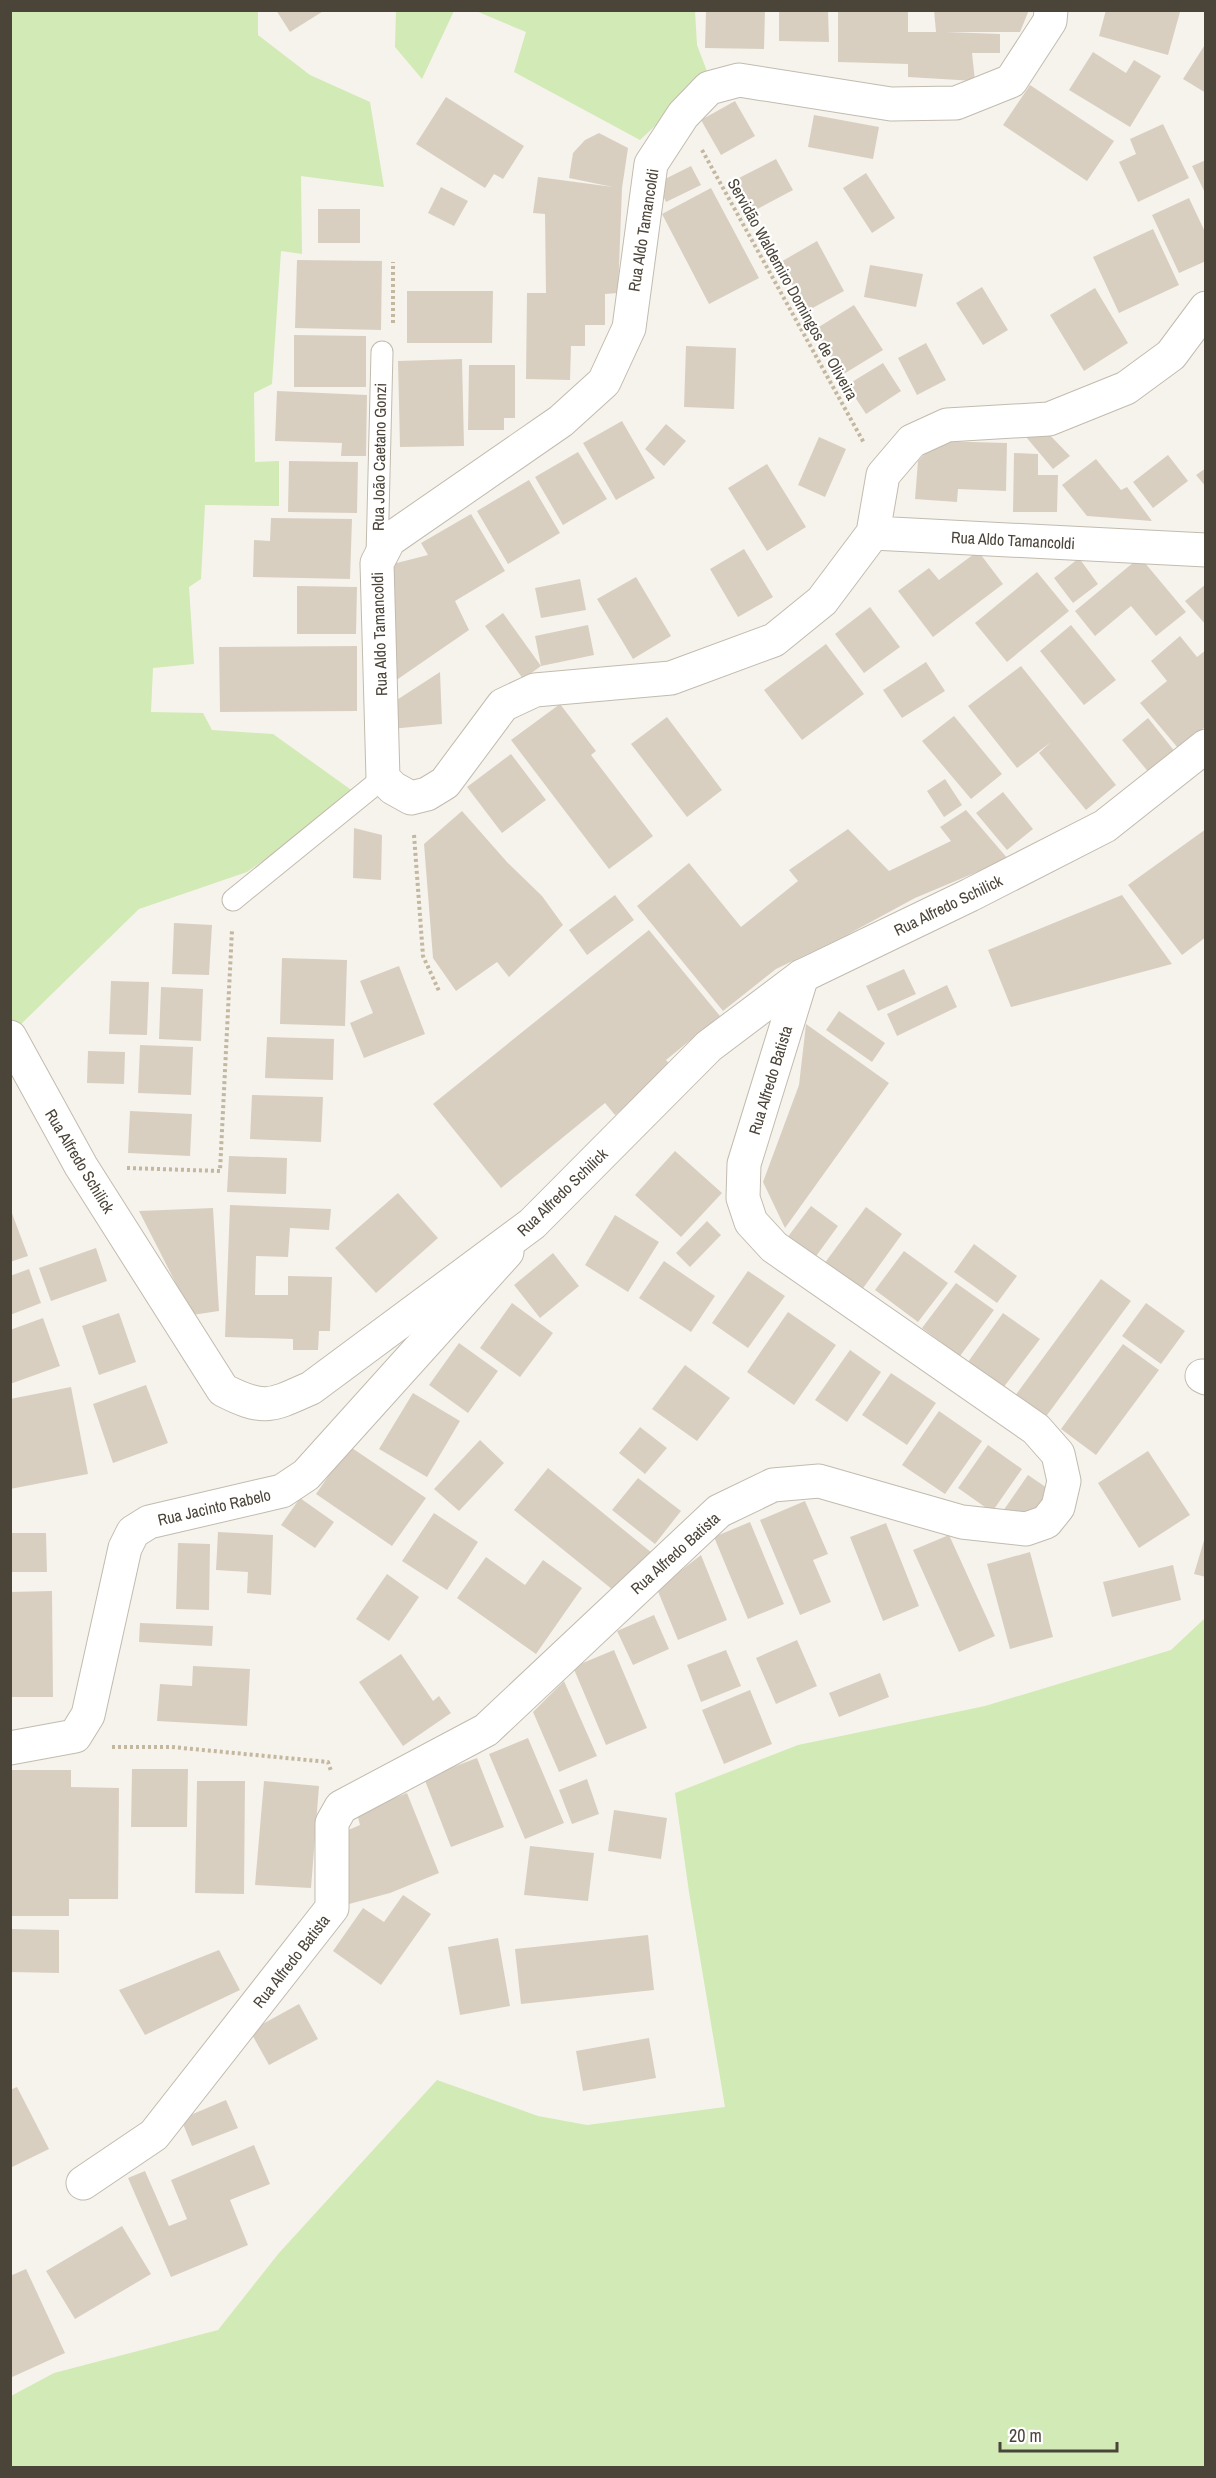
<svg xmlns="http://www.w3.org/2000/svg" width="1216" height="2478" font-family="'Archivo Narrow',sans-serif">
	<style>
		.green { fill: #d2eab5 }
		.building { fill: #d8cfc1 }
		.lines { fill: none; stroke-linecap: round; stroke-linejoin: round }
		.service-casing { stroke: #c2bbae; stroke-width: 23 }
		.minor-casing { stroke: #c2bbae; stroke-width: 35 }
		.tertiary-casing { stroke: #c2bbae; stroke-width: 35 }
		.path { stroke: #c4b79f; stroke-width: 4; stroke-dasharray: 3 3; stroke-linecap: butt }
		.service { stroke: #fff; stroke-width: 21 }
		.minor { stroke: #fff; stroke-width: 33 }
		.tertiary { stroke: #fff; stroke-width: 33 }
		.labels { text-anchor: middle; stroke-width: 4.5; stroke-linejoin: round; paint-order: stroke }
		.street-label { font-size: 16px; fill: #4b4439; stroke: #fff }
	</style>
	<rect width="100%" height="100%" fill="#f6f3ec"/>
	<path class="green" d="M11 11H258V35L310 75 370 102 384 187 301 176 302 254 281 251 272 384 254 393 255 462 279 461V506L205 505 201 579 189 587 194 664 153 668 151 712 203 713 212 730 273 734 357 794 247 872 139 909 17 1028 11 1019Z
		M396 11H454L422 79 395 47Z
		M476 11H695L697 45 711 82 687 96 640 140 514 72 526 32Z
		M1205 1618V2467H11V2396L54 2373 218 2330 279 2253 437 2080 538 2116 587 2125 725 2107 689 1892 675 1793 798 1745 985 1706 1171 1650Z"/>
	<path class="building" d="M276 10H325L290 32Z
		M706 10H765L764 49 705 48Z
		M779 10H828L829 42 779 41Z
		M838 10H908V32H936L934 10H1029L1020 32H946L1000 34V53H972L975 81 908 77V64L838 62Z
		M1106 10 1180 12 1168 55 1099 36Z
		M1206 43V93L1183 79Z
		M1093 52 1126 73 1134 60 1161 76 1130 127 1069 90Z
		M1030 85 1114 141 1087 181 1003 125Z
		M446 97 524 146 503 179 494 174 485 188 416 144Z
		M735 101 755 136 721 155 701 120Z
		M814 115 879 127 873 159 808 147Z
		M1163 124 1189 178 1138 202 1119 162 1136 154 1130 139Z
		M599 133 628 148 622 188 618 293 605 294V325H585V346H571L570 380 526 379 527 293H546L545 214 533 213 538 177 613 187 569 178 573 153 585 140Z
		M776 159 793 190 750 213 733 181Z
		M1206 160V195L1192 166Z
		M691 166 701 185 666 202 657 183Z
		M866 173 895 218 872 233 843 188Z
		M441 187 468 201 454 226 428 213Z
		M711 188 759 278 709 304 662 214Z
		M1189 198 1206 234V261L1179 273 1152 215Z
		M318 209H360V243H318Z
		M1153 229 1179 285 1119 313 1093 257Z
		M817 241 844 291 807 311 779 263Z
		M297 260 382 261 381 330 295 328Z
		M870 265 923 274 916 307 864 297Z
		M982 287 1008 330 983 345 956 303Z
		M1095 288 1128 343 1084 371 1050 315Z
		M407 291H493L492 343H407Z
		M854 305 883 350 842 375 814 330Z
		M294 335 366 336V387H294Z
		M926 343 946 380 917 395 898 358Z
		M686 346 736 348 734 409 684 407Z
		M462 359 464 446 400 447 398 361Z
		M883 363 901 391 866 414 847 385Z
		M469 365H515V418H504V430H468Z
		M277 391 367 395 366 456H341L342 443 275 441Z
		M622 421 655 478 616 500 583 443Z
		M666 424 686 441 664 466 645 449Z
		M1045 430 1070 456 1053 469 1021 431Z
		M819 437 846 449 825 497 798 485Z
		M937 441 1007 443 1006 491 958 489 957 502 915 499 918 461Z
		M578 452 607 499 563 525 535 477Z
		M1014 453 1038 454V475H1058L1057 512H1013Z
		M1168 455 1188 481 1153 508 1133 482Z
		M1096 459 1121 490 1127 487 1152 521 1087 516 1062 485Z
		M289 461 358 462 357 513 288 512Z
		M767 464 806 527 767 551 728 488Z
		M1206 468V487L1196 475Z
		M529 480 560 533 508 564 477 511Z
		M471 514 505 571 455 601 469 630 395 681 393 564 428 555 421 543Z
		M271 518 352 519 350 579 253 577 254 540 270 541Z
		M744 549 773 597 738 617 710 569Z
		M978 551 1003 584 933 637 898 591 929 568 939 580Z
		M1140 557 1186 612 1156 636 1131 606 1095 636 1075 611Z
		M1079 558 1098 584 1073 603 1054 578Z
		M1037 572 1069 611 1007 662 975 623Z
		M636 577 671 636 633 659 597 599Z
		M580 579 586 610 541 618 535 588Z
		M1206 584V625L1185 601Z
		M297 586 357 587 356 634H297Z
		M870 607 900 647 864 673 835 634Z
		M503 613 541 666 523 679 485 626Z
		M588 625 594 655 541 666 535 636Z
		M1071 625 1116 680 1084 705 1040 651Z
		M1180 636 1197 657 1206 650V726L1178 748 1140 703 1167 681 1151 661Z
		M826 644 864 694 802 740 764 690Z
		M357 646V711L220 712 219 647Z
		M926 662 945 691 902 718 883 690Z
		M1021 666 1116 785 1086 810 1039 753 1051 742 1017 768 968 706Z
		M440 672 442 724 391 729 389 705Z
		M560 704 596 751 591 755 653 836 609 869 511 740Z
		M954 716 1002 774 971 799 922 741Z
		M667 717 722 790 687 817 631 744Z
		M1148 718 1176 753 1150 774 1122 740Z
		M511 754 546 800 502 833 467 787Z
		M945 779 962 805 944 817 927 791Z
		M1003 792 1033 829 1007 850 976 813Z
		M966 810 1008 859 915 898 843 937 776 969 723 1011 637 906 689 863 741 927 798 881 789 870 848 829 889 871 951 841 940 827Z
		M462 811 507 862 542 896 563 925 509 977 497 962 456 991 433 958 424 844Z
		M354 828 382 835 381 880 353 878Z
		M1206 829V937L1182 955 1128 885Z
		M615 895 634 920 587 955 569 930Z
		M1122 895 1172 964 1011 1007 988 950Z
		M174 923 212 925 209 975 172 974Z
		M649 930 720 1016 666 1060 673 1068 615 1115 605 1103 501 1188 433 1104Z
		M282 958 347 960 345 1026 280 1024Z
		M399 966 425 1034 364 1058 350 1023 373 1013 360 981Z
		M904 969 916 994 878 1011 866 986Z
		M111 981 149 982 147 1035 109 1034Z
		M947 985 957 1007 897 1036 887 1014Z
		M161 987 203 989 201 1041 159 1039Z
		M839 1011 885 1043 872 1062 826 1030Z
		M806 1024 889 1083 785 1228 763 1182 799 1085Z
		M267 1037 334 1039 333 1080 265 1078Z
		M140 1045 193 1047 191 1095 138 1093Z
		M88 1051 125 1052 124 1084 87 1083Z
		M252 1095 323 1097 321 1142 250 1139Z
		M130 1111 192 1114 190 1156 128 1153Z
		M675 1151 722 1193 681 1237 635 1195Z
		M229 1156 287 1158 286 1194 227 1192Z
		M398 1193 438 1238 376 1293 335 1248Z
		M230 1205 331 1209 329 1230 290 1228 288 1257 256 1256 255 1295H288V1276L332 1277 330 1331H319L318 1350H293V1339L225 1337Z
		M811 1206 838 1226 814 1259 787 1238Z
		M866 1207 902 1234 861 1291 824 1264Z
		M10 1208 28 1256 10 1262Z
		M213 1208 219 1311 192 1315 139 1211Z
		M615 1215 659 1242 628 1292 585 1265Z
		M707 1221 721 1235 690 1267 676 1253Z
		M974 1244 1017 1276 997 1303 954 1272Z
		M96 1248 107 1281 51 1301 39 1268Z
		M904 1251 948 1283 918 1322 875 1290Z
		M553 1253 579 1286 540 1318 514 1285Z
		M664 1261 715 1296 691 1332 639 1298Z
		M29 1269 41 1303 10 1315V1276Z
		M748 1271 785 1296 748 1348 712 1323Z
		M1101 1279 1131 1301 1042 1422 1012 1400Z
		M956 1283 994 1310 960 1356 922 1328Z
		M512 1303 553 1333 520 1377 480 1348Z
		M1146 1303 1185 1331 1161 1364 1122 1336Z
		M788 1312 836 1345 794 1405 747 1372Z
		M119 1313 136 1362 99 1375 82 1326Z
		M1003 1313 1040 1339 1003 1388 968 1362Z
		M43 1318 60 1366 10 1384V1330Z
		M459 1343 498 1371 468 1413 429 1385Z
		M1123 1344 1159 1370 1096 1455 1061 1429Z
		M850 1350 881 1372 847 1422 815 1400Z
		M685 1365 730 1398 697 1441 652 1409Z
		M891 1373 936 1403 907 1445 862 1415Z
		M146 1385 168 1443 113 1463 93 1404Z
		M71 1387 88 1474 10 1489V1399Z
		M413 1393 460 1421 427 1477 379 1449Z
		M939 1411 982 1441 945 1494 902 1465Z
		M640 1427 667 1448 645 1474 619 1453Z
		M480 1440 504 1463 459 1511 434 1489Z
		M988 1445 1022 1469 992 1512 958 1488Z
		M349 1446 426 1498 392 1546 316 1494Z
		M1148 1451 1190 1515 1139 1548 1098 1483Z
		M548 1468 652 1553 618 1594 514 1510Z
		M1028 1475 1056 1494 1041 1519 1003 1511Z
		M638 1478 681 1511 655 1544 612 1510Z
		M300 1498 334 1522 315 1548 281 1525Z
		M805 1501 828 1554 813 1560 831 1602 800 1615 760 1520Z
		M434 1513 478 1542 447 1590 402 1561Z
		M750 1522 784 1604 748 1619 714 1537Z
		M886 1523 919 1606 883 1621 850 1537Z
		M218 1532 273 1535 271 1595 247 1593 248 1572 216 1570Z
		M10 1533H46L47 1572H10Z
		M949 1535 995 1636 959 1652 913 1550Z
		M1205 1537H1206V1577L1194 1574Z
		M178 1543 210 1544 209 1610 176 1609Z
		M1030 1552 1053 1637 1010 1649 987 1564Z
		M701 1555 727 1620 678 1640 657 1589Z
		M486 1557 525 1585 543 1560 582 1588 536 1654 457 1598Z
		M1173 1565 1181 1600 1112 1617 1103 1582Z
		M387 1574 419 1597 389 1641 356 1619Z
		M52 1591 53 1697H10V1592Z
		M654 1615 669 1649 633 1665 617 1631Z
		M140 1623 213 1626 212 1646 139 1642Z
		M797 1640 817 1686 776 1704 756 1658Z
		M614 1650 647 1728 606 1745 573 1667Z
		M726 1650 741 1686 701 1702 687 1665Z
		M401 1654 433 1701 439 1696 451 1713 403 1746 359 1682Z
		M193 1666 250 1669 247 1726 157 1721 160 1684 192 1686Z
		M880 1673 889 1697 839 1717 829 1693Z
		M564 1681 597 1756 559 1772 533 1712Z
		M750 1690 772 1744 724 1764 702 1710Z
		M528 1738 564 1823 525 1839 489 1754Z
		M477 1758 504 1827 451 1847 424 1778Z
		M132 1769H188L187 1827H131Z
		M10 1770H71V1787L119 1788 118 1899H69V1916H10Z
		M587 1779 599 1814 572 1824 559 1790Z
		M197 1781H245L244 1894 195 1893Z
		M264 1781 319 1786 311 1888 255 1885Z
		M407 1793 439 1873 390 1893 349 1904 346 1831 360 1825 357 1813Z
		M614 1810 667 1818 661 1859 608 1851Z
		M530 1846 594 1853 588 1901 524 1895Z
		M403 1895 431 1914 381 1985 333 1951 363 1908 384 1922Z
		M10 1929 59 1930V1973L10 1972Z
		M648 1935 654 1990 521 2004 515 1949Z
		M498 1938 510 2006 460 2015 448 1947Z
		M219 1950 240 1990 145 2035 119 1990Z
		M299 2004 318 2039 269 2065 250 2031Z
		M649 2038 656 2078 583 2091 576 2051Z
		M17 2087 49 2149 10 2168V2090Z
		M226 2100 238 2128 192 2146 181 2119Z
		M254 2145 270 2184 230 2200 248 2245 171 2277 128 2178 145 2171 169 2226 187 2219 171 2180Z
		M122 2226 151 2274 75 2319 46 2271Z
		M26 2269 65 2353 10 2378V2276Z"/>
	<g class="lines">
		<g class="service-casing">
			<path id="service" d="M377 556 382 352
				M233 900 383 778"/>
		</g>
		<g class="minor-casing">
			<path id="minor" d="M1051 10 1050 21 1011 81 956 103 891 104 739 80 709 88 683 115 651 164 629 328 604 382 561 421 389 540 377 563 383 778 393 788 411 798 427 794 445 783 503 705 535 690 671 678 774 640 822 601 873 533 883 475 912 441 947 425 1049 419 1126 388 1171 355 1206 308
				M873 533 1206 550
				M1202 1376 1206 1378
				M10 1748 75 1736 88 1715 125 1548 133 1532 149 1522 282 1491 306 1475 507 1252
				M83 2183 154 2135 332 1908V1823L341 1807 486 1730 719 1511 773 1485 819 1481 962 1522 1026 1529 1046 1522 1058 1507 1064 1481 1058 1454 1036 1429 774 1247 751 1222 743 1198 744 1164 802 976"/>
		</g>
		<g class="tertiary-casing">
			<path id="tertiary" d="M10 1037 81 1166 223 1390C264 1411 271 1406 311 1388L532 1224 709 1046 802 976 970 895 1105 826 1206 746"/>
		</g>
		<path class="path" d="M702 150 864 443
			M393 323V262
			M414 835 423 956 439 991
			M127 1168 220 1171 232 930
			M112 1747H172L328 1762 331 1771"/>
		<use href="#service" class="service"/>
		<use href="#minor" class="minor"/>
		<use href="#tertiary" class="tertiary"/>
	</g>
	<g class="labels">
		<g class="street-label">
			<text transform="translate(643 230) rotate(-81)" y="6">Rua Aldo Tamancoldi</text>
			<text transform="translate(793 289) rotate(61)" y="6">Servidão Waldemiro Domingos de Oliveira</text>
			<text transform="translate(379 457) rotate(-89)" y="6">Rua João Caetano Gonzi</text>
			<text transform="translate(1013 540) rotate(3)" y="6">Rua Aldo Tamancoldi</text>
			<text transform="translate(379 634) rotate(-92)" y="6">Rua Aldo Tamancoldi</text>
			<text transform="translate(948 905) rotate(-26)" y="6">Rua Alfredo Schilick</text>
			<text transform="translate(770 1080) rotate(-73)" y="6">Rua Alfredo Batista</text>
			<text transform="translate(80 1161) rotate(59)" y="6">Rua Alfredo Schilick</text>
			<text transform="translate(562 1192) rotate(-44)" y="6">Rua Alfredo Schilick</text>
			<text transform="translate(214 1507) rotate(-13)" y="6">Rua Jacinto Rabelo</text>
			<text transform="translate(675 1553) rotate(-42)" y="6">Rua Alfredo Batista</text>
			<text transform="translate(291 1961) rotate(-52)" y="6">Rua Alfredo Batista</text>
		</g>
	</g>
	<rect width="1216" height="2478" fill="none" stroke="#4b4439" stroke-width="24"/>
	<path d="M1000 2442v9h117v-9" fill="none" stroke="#4b4439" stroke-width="3"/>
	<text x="1009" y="2442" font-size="18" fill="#4b4439" stroke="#ffffff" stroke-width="4.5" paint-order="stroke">20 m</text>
</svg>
